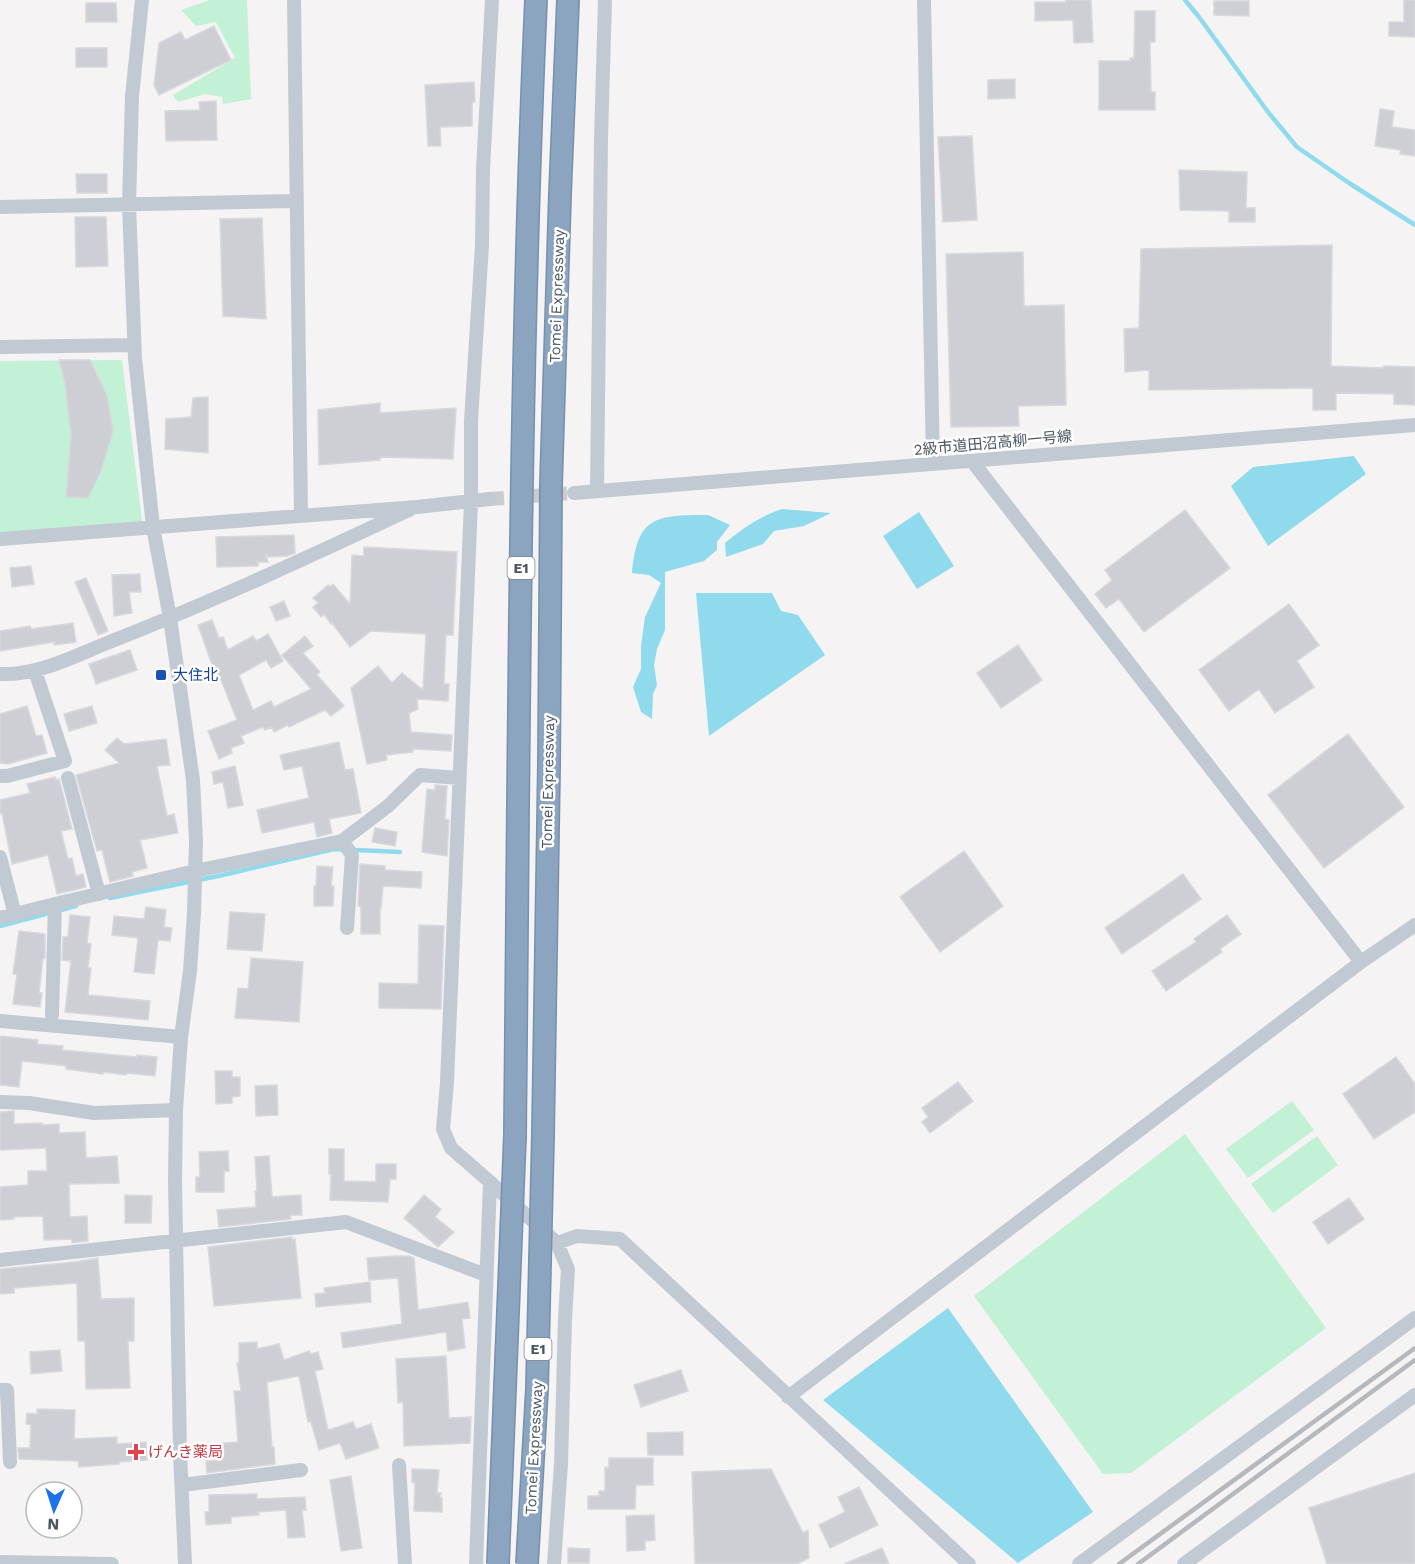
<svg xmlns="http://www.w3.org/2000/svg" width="1415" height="1564" font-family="'Work Sans','Noto Sans JP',sans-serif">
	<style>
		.green { fill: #c3f1d5 }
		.water { fill: #90daee }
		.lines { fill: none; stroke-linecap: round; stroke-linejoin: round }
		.stream { stroke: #90daee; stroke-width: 4.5 }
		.building { fill: #cdcfd5; stroke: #d7d9de; stroke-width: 1.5 }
		.minor-tunnel { stroke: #caccce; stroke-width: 14; stroke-dasharray: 14 7; stroke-linecap: butt }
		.highway-casing { stroke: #7690ad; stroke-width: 24 }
		.minor { stroke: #c1cad2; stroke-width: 14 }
		.highway { stroke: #8ba5c1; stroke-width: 21 }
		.rail { stroke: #b5b8bd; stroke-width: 4.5 }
		.highway-bridge-casing { stroke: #7690ad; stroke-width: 24; stroke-linecap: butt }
		.highway-bridge { stroke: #8ba5c1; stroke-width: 21 }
		.transit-dot { fill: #1a4fb4; stroke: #fff; stroke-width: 2 }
		.health-dot { fill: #e0444e; stroke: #fff; stroke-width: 2 }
		.labels { text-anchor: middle; stroke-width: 5; stroke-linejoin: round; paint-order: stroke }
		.shield { fill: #fff; stroke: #808990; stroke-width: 1.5 }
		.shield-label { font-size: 14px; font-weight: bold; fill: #4a5661 }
		.street-label { font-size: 15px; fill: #4a5661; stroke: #fff }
		.transit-label { font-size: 15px; fill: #164399; stroke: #fff; text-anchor: start }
		.health-label { font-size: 15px; fill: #be3a42; stroke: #fff; text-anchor: start }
	</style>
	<rect width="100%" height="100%" fill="#f5f3f3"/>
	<path class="green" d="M210 0H247L251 99 223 104 222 97 205 94 178 102 173 95 235 58 216 22 196 26 181 10Z
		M122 360 143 528 0 536V361Z
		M1292 1101 1314 1130 1248 1178 1226 1149Z
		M1185 1134 1326 1328 1131 1473 1103 1474 974 1296Z
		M1317 1136 1338 1165 1273 1213 1251 1184Z"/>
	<path class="water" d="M1354 456 1366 474 1268 546 1231 486 1253 467Z
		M782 509 831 513 804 526 774 531 763 544 726 557 725 543C742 528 761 516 782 509Z
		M919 512 954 566 917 589 883 536Z
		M708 515 730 525 717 542V550L704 561 665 572V630L657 649 654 665 657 685 653 694 652 719 641 712 633 687 641 669V645L645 617 661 583 649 575 632 573C637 516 656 515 708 515Z
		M696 593H772L781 611 798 615 825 655 709 736Z
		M948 1308 1093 1512 1018 1563 823 1400Z"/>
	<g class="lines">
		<path class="stream" d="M1185 0 1199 17 1268 112 1297 147 1349 183 1415 225
			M110 898 223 875 334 849 400 852
			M0 926 76 906"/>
	</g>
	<path class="building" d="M1066 0H1091L1093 42 1074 43 1073 20 1035 21V2H1066Z
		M1404 0H1415V37L1389 36V22H1404Z
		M1214 1H1249V16L1214 15Z
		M86 3H116L117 22H86Z
		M1135 11H1155V42H1150L1151 92H1155V110H1099V61H1130V58H1134Z
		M214 26 231 60 159 95 154 85 159 43 181 32 185 40Z
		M76 48H107V67H76Z
		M1015 79V98L988 99V80Z
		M474 82 475 102 472 103V126L440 127 441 146H428L425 85Z
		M216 101 217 140 166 141 165 111 200 110 199 102Z
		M1380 109 1394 111 1392 127 1415 130V156L1400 154 1401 150 1375 146Z
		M972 136 977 220 943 222 938 137Z
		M1179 170 1247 172 1246 208H1255V222H1229V211L1180 210Z
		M76 174H107V193H77Z
		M75 217H106L108 266 76 267Z
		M262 218 266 319 223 316 220 219Z
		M1332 245 1331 366 1384 368V366L1415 367V405L1394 404V394L1336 393V410H1313V388L1149 390V370L1125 372 1124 329 1139 328 1141 249Z
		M1023 252 1024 306 1064 305 1066 405 1018 406 1019 426 951 427 946 254Z
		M59 360H90L107 395 113 431 101 471 88 498 66 497 71 436 65 384Z
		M208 397V453L165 449 166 419 191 417 193 398Z
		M380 403V413L456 408 453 459 380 457V460L319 465 318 410Z
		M1185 510 1230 568 1144 632 1119 599 1106 608 1095 594 1112 580 1105 570Z
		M294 535 295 553 287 556 268 557 265 554 268 562H258V566L217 567 216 537Z
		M364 547 457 552 453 635H446L444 684H449L448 701 417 699 418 709 409 713 411 732 452 735 451 751 413 749V752L386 755 387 760 367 764 351 688 378 666 392 683 402 673 423 690 426 634 371 631 350 647 332 623 331 624 324 614 321 617 313 607 318 603 313 598 328 585 330 587 333 584 350 604 352 555 364 556Z
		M31 566 34 584 12 587 10 568Z
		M140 574 141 592H129L132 613 114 616 112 575Z
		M86 578 108 631 98 635 75 582Z
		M284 601 290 616 276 621 270 607Z
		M1289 604 1319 645 1297 661 1314 687 1275 713 1259 689 1229 711 1199 670Z
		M212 620 219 638 223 637 228 650 253 636 256 641 268 634 283 661 271 668 266 660 239 675 253 710 271 701 274 707 311 689 282 655 305 636 313 646 303 653 320 672 317 675 344 706 331 716 325 710 289 727 288 725 274 732 272 727 265 730 263 727 241 736 244 743 231 748 232 753 219 759 208 731 237 720 219 675 216 676 198 625Z
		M73 623 76 642 54 645V642L0 651V631L30 626 31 629Z
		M1018 645 1042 680 1001 708 977 673Z
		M130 650 137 670 96 684 89 664Z
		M27 706 36 736 42 735 47 753 8 764 0 763V714Z
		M92 706 97 723 69 731 64 714Z
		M1348 734 1404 807 1324 868 1268 795Z
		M117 738 124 744 166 739 170 765 157 766 167 816 174 814 178 833 140 840 147 868 132 872 133 876 110 882 102 850 97 851 76 775 119 763 105 750Z
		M339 742 345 770 353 769 361 813 329 819 332 833 317 837 314 822 262 833 257 810 309 798 302 766 284 770 280 755Z
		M235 766 243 805 228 808 223 782 214 784 212 772Z
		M55 777 56 780 59 779 72 829 61 831 68 859 72 858 76 876 83 874 86 887 57 894 48 855 12 864 2 813 0 814V800L30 793 27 784Z
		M435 785 447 786 445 819 449 820 447 856 422 852 427 789 435 790Z
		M375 828 397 832 395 846 372 842Z
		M964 851 1003 906 940 952 900 897Z
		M360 864 385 866V870L422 872 421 888 383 886 381 908H380V934H361V906H358Z
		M317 866 333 867 331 886H334L333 906H314V886H316Z
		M1183 874 1201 899 1122 954 1105 928Z
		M146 907 166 910 164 927 172 928 170 941 158 940 154 974 134 972 138 938 112 935 114 916 144 919Z
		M230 912 265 914 262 951 227 949Z
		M70 915 90 917 87 943 91 944 88 968H91L88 995 150 1001 148 1020 65 1012 71 961 62 960 63 937H68Z
		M1227 915 1241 934 1220 949 1222 952 1166 991 1152 971 1196 942 1194 939Z
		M419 925 444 926 441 1009 379 1008V983L418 984Z
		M19 931 45 934V958H43L39 993H42L40 1007 13 1004 17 974H13Z
		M251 958 303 962 299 1022 235 1018 238 988 248 989Z
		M0 1036 38 1040 37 1044 63 1046 62 1050 137 1057V1055L157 1057 155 1076 127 1073 126 1075 103 1072V1074L66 1069V1066L22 1061 19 1087 0 1085Z
		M1396 1057 1415 1084V1112L1374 1139 1343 1094Z
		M215 1071H232V1077H240V1096L232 1097V1103L216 1104Z
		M958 1082 973 1101 930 1133 922 1122 928 1117 922 1108Z
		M277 1085 278 1115 256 1116 255 1086Z
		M14 1111V1124L42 1123V1125L59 1124V1133L85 1132 86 1158 117 1156 119 1183 69 1184 70 1217 87 1216 88 1241 72 1243V1239L44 1240 43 1216 14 1217V1219L0 1220V1187L28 1185V1171H47L46 1148 0 1150V1112Z
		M329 1149H344V1181L376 1182V1164H396V1179H390L388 1202 330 1200 331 1174H329Z
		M228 1151 229 1171H224V1192H196V1177H200L199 1152Z
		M269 1156 272 1197 301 1195 302 1215H290L291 1219 219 1227 217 1210 256 1207 255 1191H257L255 1157Z
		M125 1195 152 1196 151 1223H125Z
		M424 1195 441 1209 435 1217 454 1232 438 1247 404 1218Z
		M1349 1198 1364 1219 1328 1244 1313 1222Z
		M292 1237V1240L295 1239 301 1298 214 1306 208 1247Z
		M396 1256H409L414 1258 418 1310 468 1302 470 1318 462 1319 465 1348 448 1351 446 1332 343 1348 341 1333 402 1324 398 1278 369 1280 367 1258Z
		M98 1258 101 1299 134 1298V1341H128L130 1388 86 1389 85 1341H78L77 1283 14 1288V1293L0 1294V1269L74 1262Z
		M370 1282 371 1302 316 1307 315 1294 325 1293 324 1288Z
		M257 1342V1349L279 1344 284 1360 309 1351 311 1354 318 1352 323 1369 315 1371 328 1430 353 1422 356 1429 371 1424 379 1448 346 1459 340 1443 319 1450 311 1422H308L299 1376 267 1382 272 1447H274L275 1464 207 1473 206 1461 215 1460 214 1444 238 1442 234 1391H241L237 1363H239V1343Z
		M60 1350 62 1371 31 1374 30 1352Z
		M446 1356 449 1418 471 1417 470 1443 404 1446 403 1402 398 1403 396 1359Z
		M681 1370 688 1391 641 1407 634 1385Z
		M37 1409 75 1410 74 1439 117 1437V1444L146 1442 147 1460 119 1462V1464L79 1467 78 1461 19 1459 18 1448H30L31 1425 26 1424 27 1413 37 1414Z
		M683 1432V1455H648L647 1433Z
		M609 1458H653V1485H636L635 1509H588V1496H599V1491H605V1467L609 1468Z
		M412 1469 439 1470 437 1493H441L440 1498H442V1512L414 1511 415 1483 412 1482Z
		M771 1469 803 1533 808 1530 809 1558 797 1564H695L692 1472Z
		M1415 1473V1564H1327L1309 1508Z
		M351 1476 362 1548 341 1551 330 1480Z
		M859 1487 878 1525 830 1548 819 1525 845 1512 838 1497Z
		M257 1494V1499L305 1497 306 1510H302L305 1537 288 1538 286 1510 258 1512 259 1515 231 1517V1523L206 1525 205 1512H209V1495Z
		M654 1515 655 1540 645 1541V1550L627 1551 626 1516Z
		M568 1548 590 1549 589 1563H568Z
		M882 1548 889 1564H844Z"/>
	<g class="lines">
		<path class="minor-tunnel" d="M490 499 574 493"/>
		<g class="highway-casing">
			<path id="highway" d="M543 1134 549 765 551 485 560 194 568 0
				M515 1135C519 757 519 378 536 0"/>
		</g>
		<path class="minor" d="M142 0 132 96 129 205 135 358 153 527 170 618 193 780 196 841 194 913 190 971 181 1037 176 1110 175 1181 180 1452 185 1564
			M294 0 301 515
			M492 0 483 169 482 245 471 421V502L447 1083 443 1129 451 1148 490 1182 557 1243 568 1269 565 1319 561 1464 554 1564
			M924 0 933 464
			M0 207 297 201
			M0 347 134 345
			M972 461 1361 962
			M597 491 601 139 605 0
			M574 493 1415 425
			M0 539 417 507 490 499
			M0 674C40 676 80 653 117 639 216 600 313 555 409 510
			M0 776H7L65 761 35 671
			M68 778 99 894
			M342 841 388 806 420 775 459 778
			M0 857 15 915
			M0 918 55 904
			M52 1015 55 904 195 871 342 841 352 855 347 928
			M0 1021 181 1037
			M0 1102 29 1103 94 1113 176 1110
			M557 1243 577 1236 620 1239 969 1564
			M0 1260 346 1222 486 1275
			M0 1390H7L10 1462
			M788 1397 1361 962 1415 925
			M399 1465 405 1564
			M182 1485 301 1470
			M0 1562 112 1564
			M476 1564 490 1182
			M1079 1564 1415 1318
			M1184 1564 1415 1395"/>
		<use href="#highway" class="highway"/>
		<path class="rail" d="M1119 1564 1415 1348
			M1138 1564 1415 1360"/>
		<g class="highway-bridge-casing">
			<path id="highway-bridge" d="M498 1564 515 1135
				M527 1564 537 1389 543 1134"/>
		</g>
		<use href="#highway-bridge" class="highway-bridge"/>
	</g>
	<rect class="transit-dot" x="155" y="669" width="12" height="12" rx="3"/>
	<path class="health-dot" d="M133 1443h6v6h6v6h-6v6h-6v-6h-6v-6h6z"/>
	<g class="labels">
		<g class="shield">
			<rect x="507.5" y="557" width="27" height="22" rx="4.5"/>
			<rect x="524.5" y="1338" width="27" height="22" rx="4.5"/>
		</g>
		<g class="shield-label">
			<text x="521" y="573">E1</text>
			<text x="538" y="1354">E1</text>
		</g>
		<g class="street-label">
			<text transform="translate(557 296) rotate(-88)" y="5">Tomei Expressway</text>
			<text transform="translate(993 443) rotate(-5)" y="5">2級市道田沼高柳一号線</text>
			<text transform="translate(548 782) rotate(-89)" y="5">Tomei Expressway</text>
			<text transform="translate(534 1448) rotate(-87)" y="5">Tomei Expressway</text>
		</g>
		<g class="transit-label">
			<text x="173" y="680">大住北</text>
		</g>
		<g class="health-label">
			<text x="148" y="1457">げんき薬局</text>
		</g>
	</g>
	<g transform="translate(54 1510) rotate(183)"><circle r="28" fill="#ffffff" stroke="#b7bbc0" stroke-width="1.5"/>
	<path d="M0-4.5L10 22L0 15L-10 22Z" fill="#1a73e8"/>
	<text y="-9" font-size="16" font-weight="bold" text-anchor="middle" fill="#4a5661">N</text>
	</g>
</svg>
